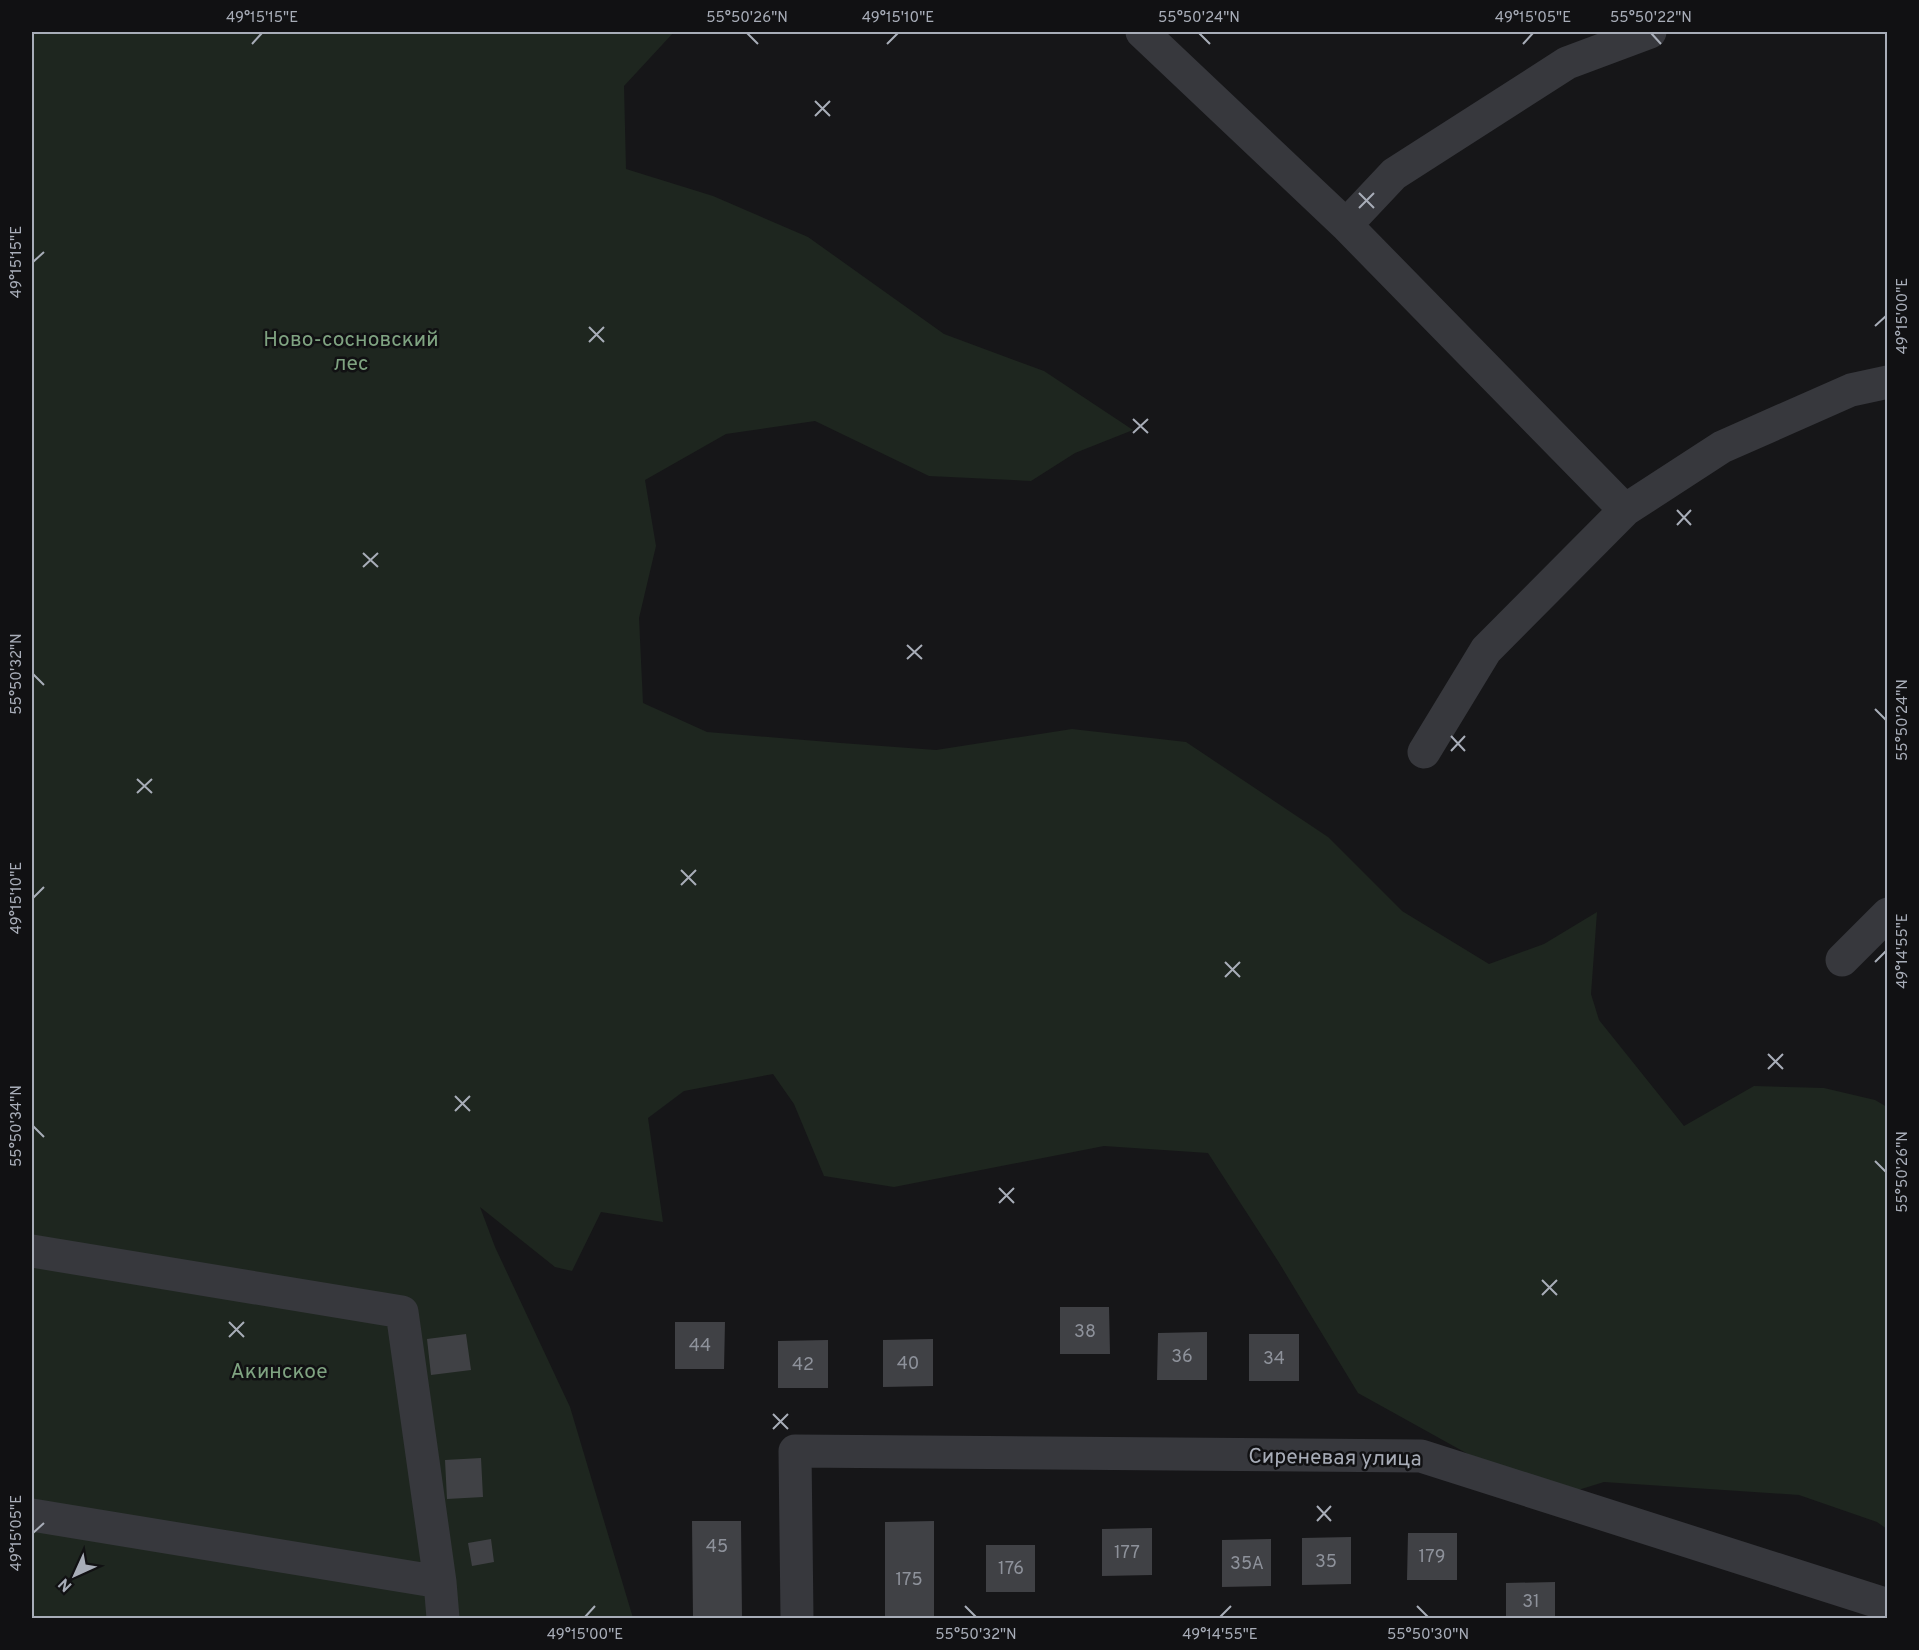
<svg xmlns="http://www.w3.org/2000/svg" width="1919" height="1650" font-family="Overpass,sans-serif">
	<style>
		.green { fill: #1e261f }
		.building { fill: #404145 }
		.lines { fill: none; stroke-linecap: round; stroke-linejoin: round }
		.minor { stroke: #37383d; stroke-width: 33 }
		.ticks { fill: none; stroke: #a8adb8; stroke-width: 2 }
		.labels { text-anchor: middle; stroke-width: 5; stroke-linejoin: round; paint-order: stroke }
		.number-label { font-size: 18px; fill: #8e929b }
		.park-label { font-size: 21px; fill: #7fa381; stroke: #111113 }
		.street-label { font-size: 21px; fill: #a8adb8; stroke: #111113 }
		.neatline { fill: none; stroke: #a8adb8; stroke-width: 2 }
		.ticks-label { font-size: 15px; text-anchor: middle; fill: #a8adb8 }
	</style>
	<rect width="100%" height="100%" fill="#161618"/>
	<path class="green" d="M32 32H674L624 86 626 169 713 196 808 237 944 334 1044 371 1133 430 1075 453 1031 481 929 476 815 421 726 434 645 480 656 546 639 618 643 703 707 732 841 743 936 750 1072 729 1186 742 1328 837 1402 911 1489 964 1544 944 1597 912 1591 994 1599 1020 1684 1126 1754 1086 1824 1088 1875 1100 1887 1107V1529L1877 1522 1799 1495 1604 1482 1549 1499 1358 1393 1278 1261 1208 1153 1104 1146 894 1187 824 1176 794 1104 773 1074 684 1091 648 1118 663 1222 601 1212 572 1271 555 1267 480 1207 495 1247 570 1407 633 1618H32Z"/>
	<path class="building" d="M1060 1307H1109L1110 1354H1060Z
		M675 1322H725L724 1369H675Z
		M1207 1332V1380H1157L1158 1333Z
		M466 1334 471 1370 431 1375 427 1339Z
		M1249 1334H1299V1381H1249Z
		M933 1339V1386L883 1387V1340Z
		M828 1340V1388H778V1341Z
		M481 1458 483 1497 447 1499 445 1460Z
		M692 1521H741L742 1618H693Z
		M934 1521V1618H885V1522Z
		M1152 1528V1575L1102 1576V1529Z
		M1408 1533H1457V1580H1407Z
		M1351 1537V1584L1302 1585V1538Z
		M491 1539 494 1562 472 1566 468 1543Z
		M1271 1539V1586L1222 1587V1540Z
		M986 1545H1035V1592H986Z
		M1555 1582V1618H1506V1583Z"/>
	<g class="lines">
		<path class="minor" d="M1142 32 1346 225 1625 510
			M1346 225 1394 174 1567 63 1650 32
			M1424 752 1486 650 1625 510 1722 447 1851 390 1888 382
			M1842 960 1888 914
			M32 1251 402 1312 440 1582 443 1618
			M32 1515 440 1582
			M797 1618 795 1451 1421 1456 1888 1605"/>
	</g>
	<path class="ticks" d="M747 33 758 44M1199 33 1210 44M1651 33 1661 44M252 44 262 33M887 44 898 33M1523 44 1533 33M815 101 830 116M815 116 830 101M1359 193 1374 208M1359 208 1374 193M33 262 44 252M1875 326 1886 316M589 327 604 342M589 342 604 327M1133 419 1148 433M1133 433 1148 419M1677 510 1691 525M1677 525 1691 510M363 553 378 567M363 567 378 553M907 645 922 659M907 659 922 645M33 674 44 685M1875 709 1886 720M1451 736 1465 751M1451 751 1465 736M137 779 152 793M137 793 152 779M681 870 696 885M681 885 696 870M33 898 44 887M1225 962 1240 977M1875 962 1886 951M1225 977 1240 962M1768 1054 1783 1069M1768 1069 1783 1054M455 1096 470 1111M455 1111 470 1096M33 1126 44 1137M1875 1161 1886 1172M999 1188 1014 1203M999 1203 1014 1188M1542 1280 1557 1295M1542 1295 1557 1280M229 1322 244 1337M229 1337 244 1322M773 1414 788 1429M773 1429 788 1414M1317 1506 1331 1521M1317 1521 1331 1506M33 1533 44 1523M965 1606 976 1617M1417 1606 1428 1617M585 1617 595 1606M1220 1617 1231 1606"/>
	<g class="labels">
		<g class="number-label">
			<text x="1085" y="1337">38</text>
			<text x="700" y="1351">44</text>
			<text x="1182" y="1362">36</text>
			<text x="1274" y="1364">34</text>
			<text x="908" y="1369">40</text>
			<text x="803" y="1370">42</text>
			<text x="717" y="1552">45</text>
			<text x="1127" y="1558">177</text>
			<text x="1432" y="1562">179</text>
			<text x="1326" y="1567">35</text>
			<text x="1247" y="1569">35А</text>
			<text x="1011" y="1574">176</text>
			<text x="909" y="1585">175</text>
			<text x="1531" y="1607">31</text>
		</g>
		<g class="park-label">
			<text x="351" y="346">Ново-сосновский<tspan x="351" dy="24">лес</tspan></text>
			<text x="279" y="1378">Акинское</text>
		</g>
		<g class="street-label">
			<text transform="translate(1335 1457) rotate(1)" y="7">Сиреневая улица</text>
		</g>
	</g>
	<rect width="1919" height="1650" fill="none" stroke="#111113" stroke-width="66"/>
	<g transform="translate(75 1575) rotate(225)" stroke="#111113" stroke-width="4.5" paint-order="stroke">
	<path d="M0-4.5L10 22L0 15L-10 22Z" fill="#a8adb8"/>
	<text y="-9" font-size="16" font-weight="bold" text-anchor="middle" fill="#a8adb8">N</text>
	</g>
	<rect x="33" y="33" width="1853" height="1584" class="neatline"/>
	<g class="ticks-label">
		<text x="262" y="22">49°15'15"E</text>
		<text x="747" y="22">55°50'26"N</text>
		<text x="898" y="22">49°15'10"E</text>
		<text x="1199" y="22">55°50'24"N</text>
		<text x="1533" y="22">49°15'05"E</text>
		<text x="1651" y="22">55°50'22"N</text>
		<text transform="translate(16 262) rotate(-90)" y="5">49°15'15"E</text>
		<text transform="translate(1902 316) rotate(-90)" y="5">49°15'00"E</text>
		<text transform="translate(16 674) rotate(-90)" y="5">55°50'32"N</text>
		<text transform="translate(1902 720) rotate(-90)" y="5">55°50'24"N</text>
		<text transform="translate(16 898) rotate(-90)" y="5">49°15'10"E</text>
		<text transform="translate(1902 951) rotate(-90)" y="5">49°14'55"E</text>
		<text transform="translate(16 1126) rotate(-90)" y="5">55°50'34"N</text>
		<text transform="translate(1902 1172) rotate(-90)" y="5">55°50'26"N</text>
		<text transform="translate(16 1533) rotate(-90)" y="5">49°15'05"E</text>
		<text x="585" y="1639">49°15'00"E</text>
		<text x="976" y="1639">55°50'32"N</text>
		<text x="1220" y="1639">49°14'55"E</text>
		<text x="1428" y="1639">55°50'30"N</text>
	</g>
</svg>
